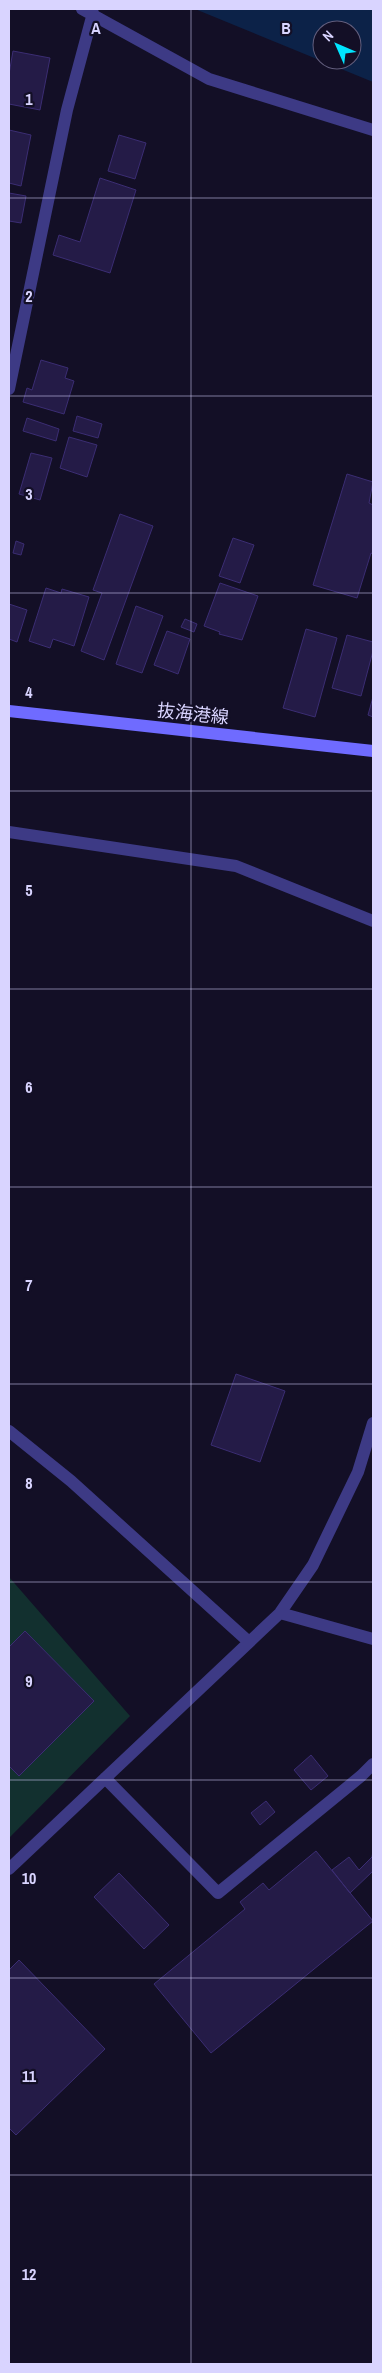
<svg xmlns="http://www.w3.org/2000/svg" width="382" height="2373" font-family="'Archivo Narrow','Noto Sans JP',sans-serif">
	<style>
		.green { fill: #12302f }
		.water { fill: #0c2248; fill-rule: evenodd }
		.building { fill: #241b47; stroke: #3b2d73 }
		.lines { fill: none; stroke-linecap: round; stroke-linejoin: round }
		.service { stroke: #3d3a85; stroke-width: 12 }
		.minor { stroke: #3d3a85; stroke-width: 12 }
		.secondary { stroke: #6f6bff; stroke-width: 12 }
		.grid { fill: none; stroke: #d9d4ff; stroke-width: 1; stroke-opacity: 0.55 }
		.labels { text-anchor: middle; stroke-width: 4.5; stroke-linejoin: round; paint-order: stroke }
		.street-label { font-size: 18px; fill: #d9d4ff; stroke: #130f26 }
		.grid-label { font-size: 16px; text-anchor: middle; font-weight: bold; fill: #d9d4ff; stroke: #130f26; stroke-width: 4.5; stroke-linejoin: round; paint-order: stroke }
	</style>
	<rect width="100%" height="100%" fill="#130f26"/>
	<path class="green" d="M9 1577 130 1716 9 1838Z"/>
	<path class="water" d="M195 9H373V82ZM322 30H352V60H322Z"/>
	<path class="building" d="M13 51 50 58 40 110 9 104V74Z
		M9 130 31 135 21 186 9 183Z
		M119 135 146 143 135 179 108 171Z
		M100 178 136 190 110 273 53 255 59 235 80 242Z
		M9 193 26 196 21 223 9 221Z
		M41 360 68 368 65 378 74 381 64 414 23 402 27 388 32 390Z
		M77 416 102 424 98 438 73 431Z
		M27 418 59 429 56 441 23 431Z
		M69 437 97 445 87 477 60 468Z
		M31 453 52 458 40 500 19 494Z
		M347 474 373 482 369 503 373 505V554L371 553 357 598 313 585Z
		M120 514 153 526 104 660 81 651 102 593 93 590Z
		M233 538 254 545 240 583 219 576Z
		M16 541 24 544 21 555 13 553Z
		M220 583 258 596 242 640 219 634 220 632 204 626Z
		M46 588 61 593 62 589 89 597 74 646 53 639 50 648 29 641Z
		M9 604 27 610 17 642 9 639Z
		M136 606 163 616 142 673 116 664Z
		M185 619 197 624 194 632 181 627Z
		M306 629 337 638 315 717 283 708Z
		M167 631 190 639 178 674 154 665Z
		M347 635 373 642V651L361 696 332 688Z
		M373 697V717L368 715Z
		M236 1374 285 1391 260 1462 211 1445Z
		M25 1631 94 1701 19 1776 9 1766V1647Z
		M311 1755 328 1776 311 1790 294 1770Z
		M266 1801 275 1812 260 1825 251 1813Z
		M316 1851 373 1921 211 2053 154 1984 245 1909 240 1902 263 1883 269 1890Z
		M373 1851V1871L350 1893 332 1870 349 1857 359 1870 372 1857Z
		M119 1873 169 1925 144 1949 94 1897Z
		M19 1960 105 2049 16 2135 9 2128V1970Z"/>
	<g class="lines">
		<path class="service" d="M9 832 236 866 373 921
			M9 1431 71 1481 249 1642
			M280 1613 373 1639
			M105 1778 218 1893 361 1776 373 1764
			M9 1869 280 1613 313 1565 358 1472 373 1423"/>
		<path class="minor" d="M82 9 209 79 373 130
			M9 389 67 110 93 13"/>
		<path class="secondary" d="M9 711 373 751"/>
	</g>
	<path class="grid" d="M191 9V2364M9 198H373M9 396H373M9 593H373M9 791H373M9 989H373M9 1187H373M9 1384H373M9 1582H373M9 1780H373M9 1978H373M9 2175H373"/>
	<g class="labels">
		<g class="street-label">
			<text transform="translate(193 714) rotate(6)" y="6">抜海港線</text>
		</g>
	</g>
	<g class="grid-label">
		<text x="96" y="34">A</text>
		<text x="286" y="34">B</text>
		<text x="29" y="105">1</text>
		<text x="29" y="302">2</text>
		<text x="29" y="500">3</text>
		<text x="29" y="698">4</text>
		<text x="29" y="896">5</text>
		<text x="29" y="1093">6</text>
		<text x="29" y="1291">7</text>
		<text x="29" y="1489">8</text>
		<text x="29" y="1687">9</text>
		<text x="29" y="1884">10</text>
		<text x="29" y="2082">11</text>
		<text x="29" y="2280">12</text>
	</g>
	<rect width="382" height="2373" fill="none" stroke="#d9d4ff" stroke-width="20"/>
	<g transform="translate(337 45) rotate(315)"><circle r="24" fill="#130f26" stroke="#625e7d"/>
	<path d="M0-4L9 19L0 12L-9 19Z" fill="#00e5ff"/>
	<text y="-8" font-size="14" font-weight="bold" text-anchor="middle" fill="#d9d4ff">N</text>
	</g>
</svg>
